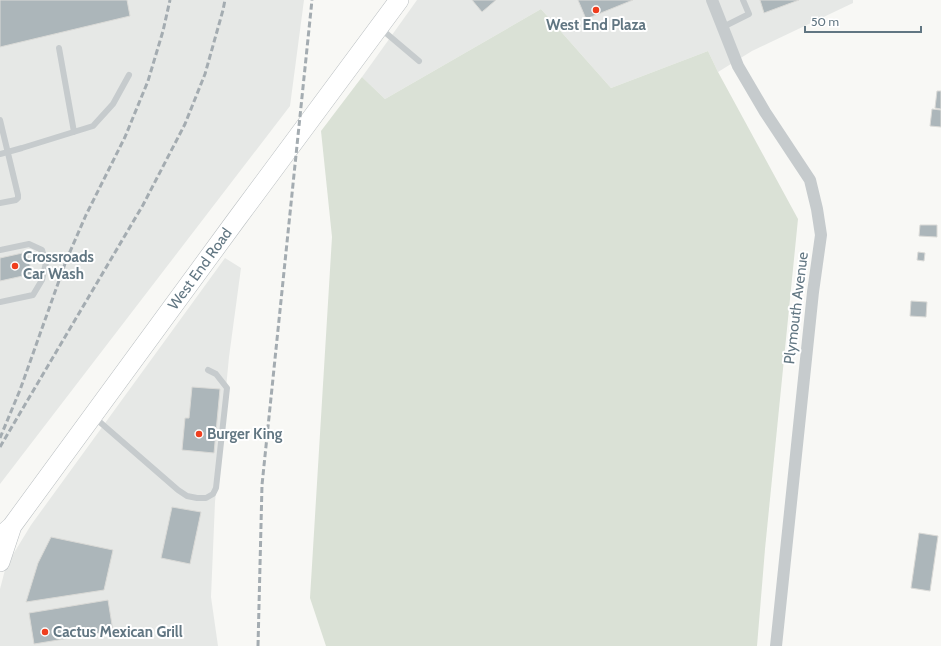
<svg xmlns="http://www.w3.org/2000/svg" width="941" height="646" font-family="Cabin,sans-serif">
	<style>
		.built { fill: #e6e8e6 }
		.green { fill: #dae1d6 }
		.building { fill: #acb6ba; stroke: #dadad7 }
		.lines { fill: none; stroke-linecap: round; stroke-linejoin: round }
		.primary-casing { stroke: #b9bec1; stroke-width: 20 }
		.service { stroke: #c6cbcd; stroke-width: 6 }
		.minor { stroke: #c6cbcd; stroke-width: 12 }
		.primary { stroke: #fff; stroke-width: 19 }
		.rail { stroke: #a4acb1; stroke-width: 3; stroke-dasharray: 6 3; stroke-linecap: butt }
		.poi-dot { fill: #ef3e1e; stroke: #fff; stroke-width: 1.5 }
		.labels { text-anchor: middle; stroke-width: 4; stroke-linejoin: round; paint-order: stroke }
		.poi-label { font-size: 15px; font-weight: bold; fill: #617682; stroke: #fff; text-anchor: start }
		.street-label { font-size: 15px; fill: #617682; stroke: #fff }
	</style>
	<rect width="100%" height="100%" fill="#f8f8f5"/>
	<path class="built" d="M0 0H304L290 106 0 484Z
		M417 0H853V3L752 51 718 72 708 51 611 88 541 9 385 99 362 77Z
		M225 258 241 268 229 357 215 502 211 597 218 646H0V589L6 566 31 525Z"/>
	<path class="green" d="M541 9 611 88 708 51 718 72 798 219 765 549 757 646H326L310 598 332 237 321 131 362 77 385 99Z"/>
	<path class="building" d="M0 0H127L130 16 0 47Z
		M472 0H496L482 12Z
		M578 0H633L586 19Z
		M760 0H799L764 13Z
		M937 91H941V109L935 108Z
		M932 109 941 110V127L930 126Z
		M920 225H937V237L919 236Z
		M27 252 32 274 0 281V258Z
		M918 252 925 253 924 261 917 260Z
		M911 301 927 302 926 317 910 316Z
		M192 387 220 389 214 453 182 450 185 418H189Z
		M172 507 201 512 190 564 161 558Z
		M919 533 938 536 930 591 911 588Z
		M51 537 113 550 104 590 26 602 38 563Z
		M108 600 113 631 34 644 29 613Z"/>
	<g class="lines">
		<g class="primary-casing">
			<path id="primary" d="M0 537 12 526 236 220 399 0
				M0 562 12 526"/>
		</g>
		<path class="service" d="M723 27 749 14 743 0
			M380 28 419 61
			M59 48 74 132
			M0 120 18 195V198L16 200 0 203
			M0 154 22 148 93 126 113 104 129 75
			M0 250 29 244 42 250 46 263 42 280 33 295 0 302
			M94 417 178 490 187 496 197 498H206L213 494 216 488 227 388 216 374 208 370"/>
		<path class="minor" d="M712 0 738 66 765 112 810 180 817 209 821 235 813 292 776 646"/>
		<use href="#primary" class="primary"/>
		<path class="rail" d="M0 438 20 390 66 261 86 215 125 137 148 81 163 31 170 0
			M0 447 143 205 185 124 205 74 223 10 225 0
			M258 646 262 485 312 0"/>
	</g>
	<g class="poi-dot">
		<circle cx="596" cy="10" r="4"/>
		<circle cx="15" cy="266" r="4"/>
		<circle cx="199" cy="434" r="4"/>
		<circle cx="45" cy="632" r="4"/>
	</g>
	<g class="labels">
		<g class="poi-label">
			<text x="596" y="30" text-anchor="middle">West End Plaza</text>
			<text x="23" y="262">Crossroads<tspan x="23" dy="17">Car Wash</tspan></text>
			<text x="207" y="439">Burger King</text>
			<text x="53" y="637">Cactus Mexican Grill</text>
		</g>
		<g class="street-label">
			<text transform="translate(200 269) rotate(-54)" y="5">West End Road</text>
			<text transform="translate(796 308) rotate(-83)" y="5">Plymouth Avenue</text>
		</g>
	</g>
	<path d="M805 26v6h116v-6" fill="none" stroke="#617682" stroke-width="2"/>
	<text x="811" y="26" font-size="12" fill="#617682" stroke="#ffffff" stroke-width="3" paint-order="stroke">50 m</text>
</svg>
